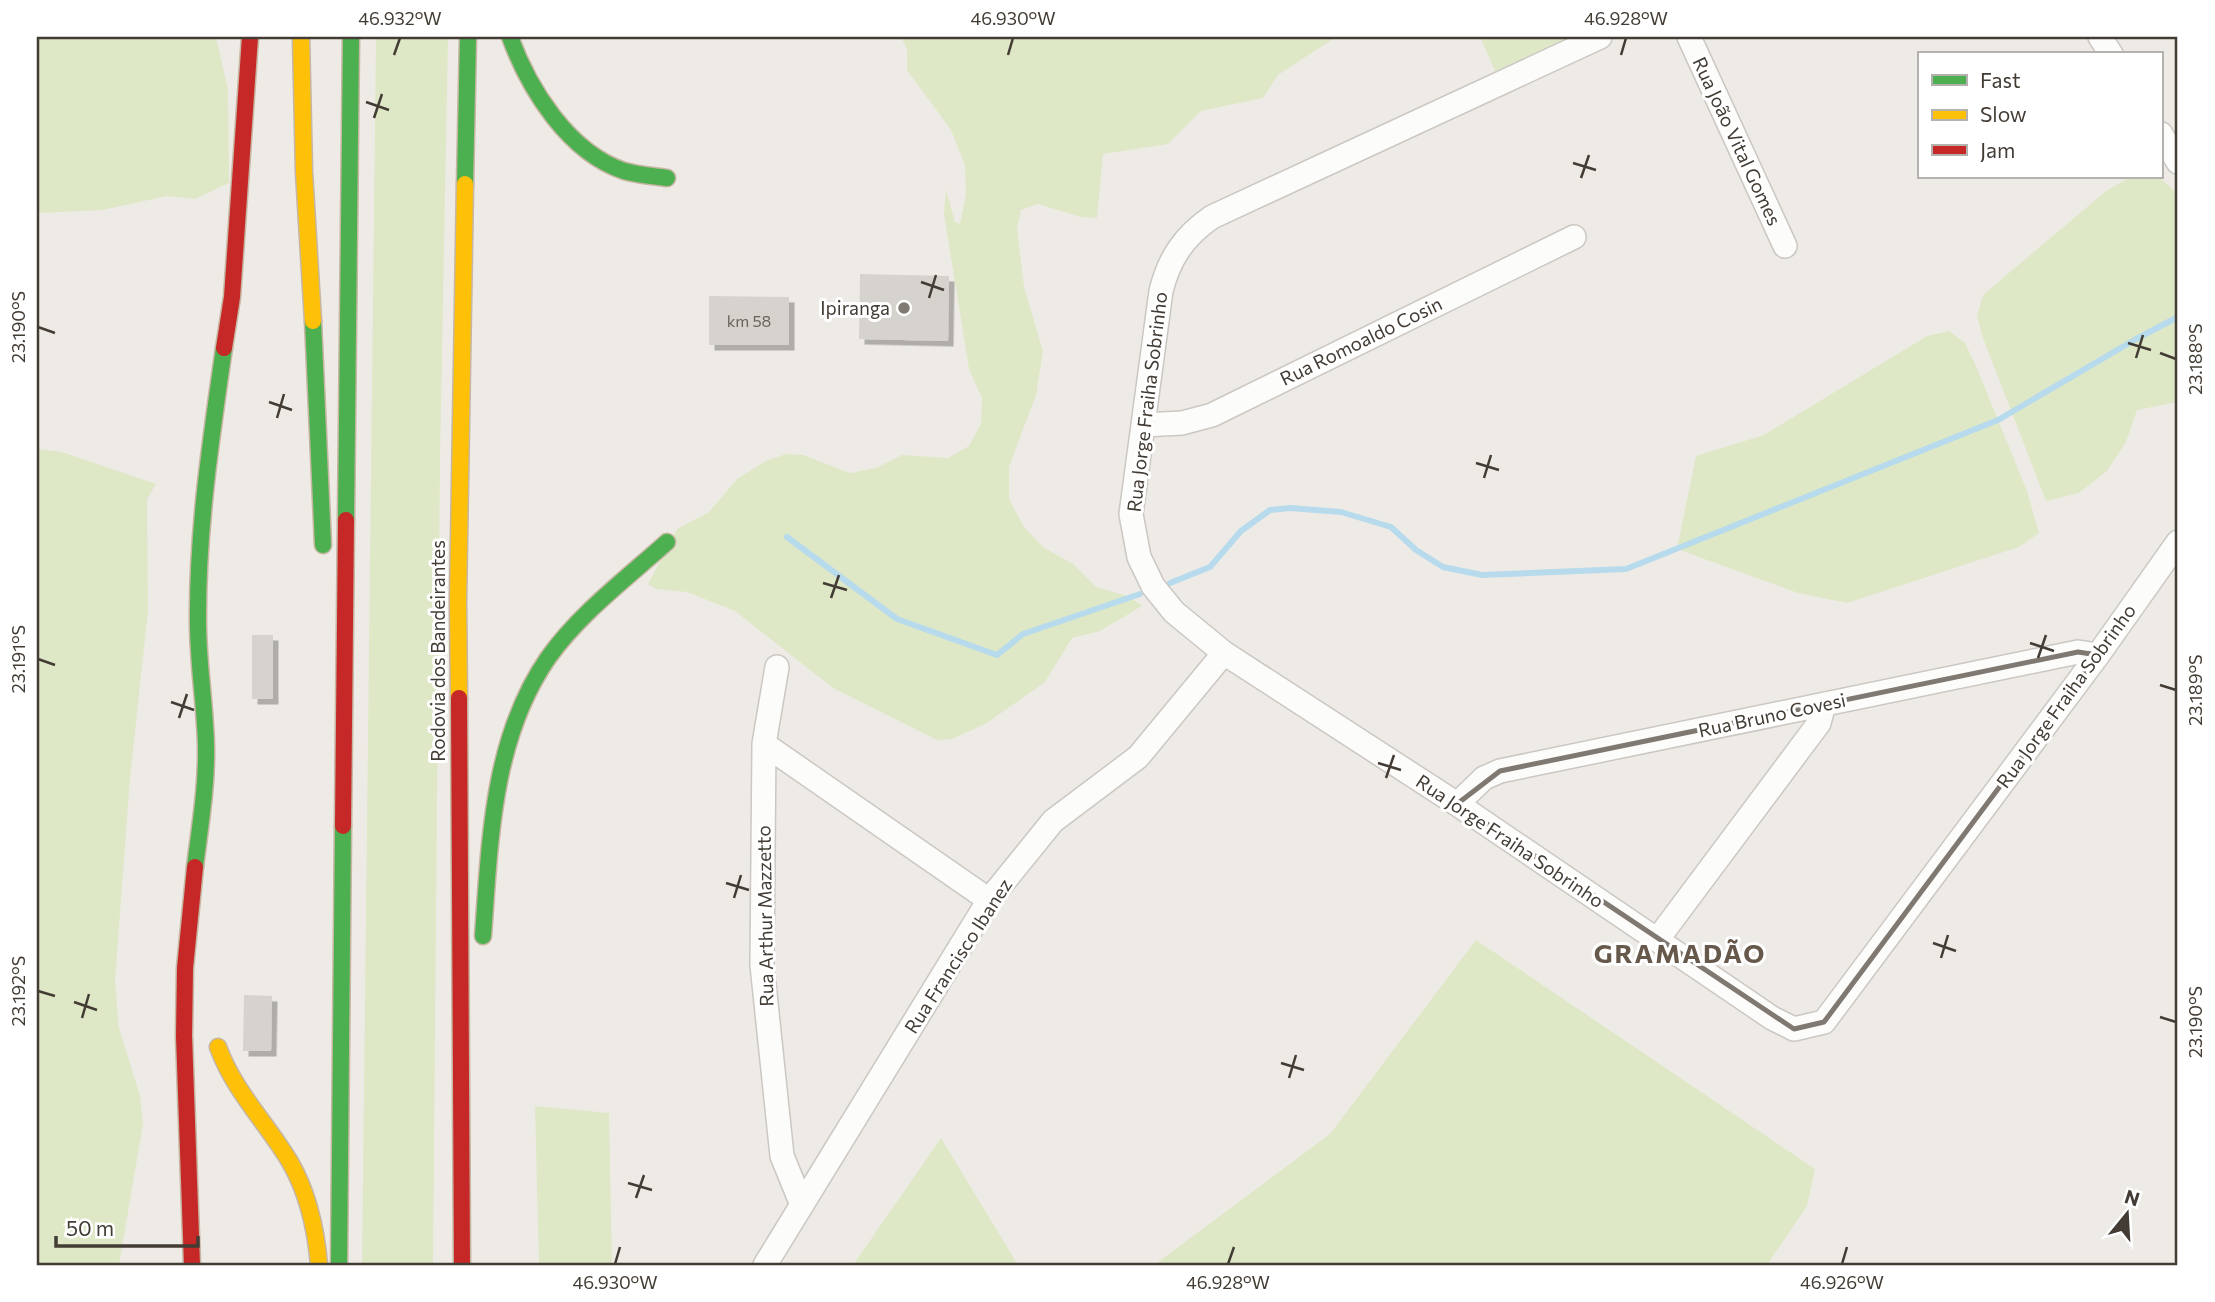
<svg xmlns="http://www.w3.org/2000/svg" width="2215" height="1302" font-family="Commissioner,sans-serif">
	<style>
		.green { fill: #dee8c6 }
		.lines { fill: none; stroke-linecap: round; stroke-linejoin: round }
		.stream { stroke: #b7dbec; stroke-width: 6 }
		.building { fill: #d6d2cd; filter: url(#shadow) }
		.street-casing { stroke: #cbc7c2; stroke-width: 26 }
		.fast-casing { stroke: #c6b6a2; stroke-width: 19 }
		.slow-casing { stroke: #c6b6a2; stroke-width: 19 }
		.jam-casing { stroke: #c6b6a2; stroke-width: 19 }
		.street { stroke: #fcfcfb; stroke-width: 23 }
		.fast { stroke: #4caf50; stroke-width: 16 }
		.slow { stroke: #ffc107; stroke-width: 16 }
		.jam { stroke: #c62828; stroke-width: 16 }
		.marked { fill: none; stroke: #7f7972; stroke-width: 5; stroke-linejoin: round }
		.ticks { fill: none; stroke: #433c34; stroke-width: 2.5 }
		.poi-dot { fill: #7f7972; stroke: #fff; stroke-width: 2.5 }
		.labels { text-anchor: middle; stroke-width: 6; stroke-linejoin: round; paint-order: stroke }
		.number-label { font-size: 16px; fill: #69635c }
		.street-label { font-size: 19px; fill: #433c34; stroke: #fff }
		.poi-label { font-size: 19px; fill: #433c34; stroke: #fff; text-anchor: end }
		.district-label { font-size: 26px; font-weight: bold; letter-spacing: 2px; fill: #66594b; stroke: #fff }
		.neatline { fill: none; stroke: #433c34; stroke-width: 2.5 }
		.ticks-label { font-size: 18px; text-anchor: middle; fill: #433c34 }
	</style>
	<defs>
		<filter id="shadow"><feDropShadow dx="5.5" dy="5.5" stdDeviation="0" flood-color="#0004"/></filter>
	</defs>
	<rect width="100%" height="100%" fill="#eeebe6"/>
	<path class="green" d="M37 37H216L228 90 229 183 195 199 167 196 102 210 41 213 37 211Z
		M376 37H448L440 458 433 1265H362Z
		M901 37H1336L1278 75 1263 98 1201 111 1168 144 1103 154 1097 218 1081 217 1038 204 1021 210 1017 229 1024 287 1043 351 1036 395 1009 467V499L1024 527 1043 547 1073 564 1096 587 1130 597 1142 606 1100 631 1072 638 1045 682 987 723 952 739 937 740 833 688 735 611 687 592 656 589 648 584 677 529 709 512 737 479 766 461 786 454 803 455 850 473 876 468 902 455 948 458 969 446 981 424 982 398 969 369 944 214 946 190 955 222 960 224 966 194 965 165 951 130 907 70V49Z
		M1480 37H1571L1495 71Z
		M2130 177H2159L2178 194V402L2137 410 2126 442 2107 471 2079 493 2046 501 1983 338 1977 316 1983 295 2106 191Z
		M1949 331 1965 343 1976 366 2027 491 2039 533 2019 547 1847 603 1798 593 1677 549 1696 456 1764 435 1927 336Z
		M37 449 62 452 156 484 147 499 148 611 130 778 115 981 119 1028 140 1096 143 1124 119 1265H37Z
		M1476 940 1815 1169 1807 1206 1767 1265H1154L1330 1134Z
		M535 1106 609 1113 612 1265H539Z
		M941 1138 1018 1265H853Z"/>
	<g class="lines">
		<path class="stream" d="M787 537 897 619 997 655 1023 634 1140 594
			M1170 583 1210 567 1241 531 1270 510 1290 508 1341 512 1391 527 1416 550 1443 567 1482 575 1626 569 1998 420 2136 339 2178 317"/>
	</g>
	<path class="building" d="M860 274 949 276 948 341 859 339Z
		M709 296 789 297V345H709Z
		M252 635H273V699H252Z
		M244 995 272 996 271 1051H243Z"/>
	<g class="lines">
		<g class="street-casing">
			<path id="street" d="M1600 37 1212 217C1184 236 1169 259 1161 291L1131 514 1139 557 1153 586 1174 612 1224 653 1457 804 1772 1018 1794 1029 1824 1022 2098 655 2178 542
				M1689 37 1785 246
				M2100 37 2111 54
				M2161 134 2178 162
				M1143 425 1182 423 1212 415 1574 237
				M777 667 764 744 762 965 782 1156 802 1205
				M764 744 989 900
				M1457 804 1484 778 1500 771 2078 652 2098 655
				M1657 940 1819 723 1824 704
				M765 1265 989 900 1053 821 1138 757 1224 653"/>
		</g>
		<g class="fast-casing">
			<path id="fast" d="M510 37C529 89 568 152 624 171 638 175 653 176 667 178
				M465 184 468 37
				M313 321 323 545
				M346 520 351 37
				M195 867C200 826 207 786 206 745 205 704 198 664 198 623 197 530 211 439 224 348
				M483 936C490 841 492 739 548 658 580 613 627 578 667 542
				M339 1265 343 826"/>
		</g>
		<g class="slow-casing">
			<path id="slow" d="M301 37 304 172 313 321
				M459 698 458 601 465 184
				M218 1047C234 1091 266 1122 290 1162 308 1193 316 1229 319 1265"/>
		</g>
		<g class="jam-casing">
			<path id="jam" d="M224 348 232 297 250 37
				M459 698 462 1265
				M343 826 346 520
				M192 1265 184 1036 185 968 195 867"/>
		</g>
		<use href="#street" class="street"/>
		<use href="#fast" class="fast"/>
		<use href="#slow" class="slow"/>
		<use href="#jam" class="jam"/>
	</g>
	<path class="marked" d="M2078 652 2098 655 1824 1022 1794 1029 1457 804 1500 771Z"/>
	<path class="ticks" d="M394 55 400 38M1008 55 1013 38M1621 55 1626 38M366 102 389 110M374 118 382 94M1573 163 1596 170M1581 178 1589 155M921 282 944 290M929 298 936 275M38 327 55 333M2128 343 2151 350M2160 353 2176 359M2136 358 2143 335M269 402 292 410M277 418 284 394M1476 463 1499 470M1484 478 1491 455M823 583 847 590M831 598 839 575M2030 643 2054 651M2038 658 2046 635M38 659 55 665M2160 685 2176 690M171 702 194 710M179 718 187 694M1378 763 1401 770M1386 778 1394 755M726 883 749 890M734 898 741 875M1933 943 1956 951M1941 958 1948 935M38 991 55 996M74 1002 97 1010M2160 1017 2176 1022M82 1018 89 994M1281 1063 1304 1070M1289 1078 1296 1055M628 1183 652 1190M636 1198 644 1175M615 1264 620 1247M1228 1264 1234 1247M1842 1264 1847 1247"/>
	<circle class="poi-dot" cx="904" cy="308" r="7"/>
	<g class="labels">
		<g class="number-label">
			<text x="749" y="327">km 58</text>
		</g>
		<g class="street-label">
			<text transform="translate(1737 141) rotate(65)" y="7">Rua João Vital Gomes</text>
			<text transform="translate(1361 341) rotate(-26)" y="7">Rua Romoaldo Cosin</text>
			<text transform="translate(1147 402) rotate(-83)" y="7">Rua Jorge Fraiha Sobrinho</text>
			<text transform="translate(438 651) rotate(-90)" y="7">Rodovia dos Bandeirantes</text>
			<text transform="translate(2066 696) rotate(-54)" y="7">Rua Jorge Fraiha Sobrinho</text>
			<text transform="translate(1772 715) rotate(-12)" y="7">Rua Bruno Covesi</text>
			<text transform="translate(1510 841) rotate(34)" y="7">Rua Jorge Fraiha Sobrinho</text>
			<text transform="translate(765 916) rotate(-91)" y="7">Rua Arthur Mazzetto</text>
			<text transform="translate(958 956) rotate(-57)" y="7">Rua Francisco Ibanez</text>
		</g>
		<g class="poi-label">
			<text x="890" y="315">Ipiranga</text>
		</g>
		<g class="district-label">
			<text x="1680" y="963">GRAMADÃO</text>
		</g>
	</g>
	<rect width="2215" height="1302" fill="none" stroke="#ffffff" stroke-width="77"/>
	<rect x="1918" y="52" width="245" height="126" fill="#ffffff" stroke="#b4b1ae" stroke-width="2"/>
	<rect x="1932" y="75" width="35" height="10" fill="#4caf50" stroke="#b4b1ae" stroke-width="2"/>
	<text x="1980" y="88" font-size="21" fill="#433c34">Fast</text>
	<rect x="1932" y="110" width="35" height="10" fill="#ffc107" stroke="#b4b1ae" stroke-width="2"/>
	<text x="1980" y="122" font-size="21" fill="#433c34">Slow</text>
	<rect x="1932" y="145" width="35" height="10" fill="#c62828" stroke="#b4b1ae" stroke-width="2"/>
	<text x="1980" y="158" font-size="21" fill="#433c34">Jam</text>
	<g transform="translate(2127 1214) rotate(18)" stroke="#ffffff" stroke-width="5" paint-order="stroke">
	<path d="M0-5L12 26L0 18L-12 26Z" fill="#433c34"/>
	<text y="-10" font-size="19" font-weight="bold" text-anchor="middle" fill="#433c34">N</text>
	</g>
	<path d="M56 1236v10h142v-10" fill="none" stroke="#433c34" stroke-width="3.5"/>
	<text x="66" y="1236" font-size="21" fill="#433c34" stroke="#ffffff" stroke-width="5" paint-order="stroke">50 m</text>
	<rect x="38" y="38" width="2138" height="1226" class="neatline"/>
	<g class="ticks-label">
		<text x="400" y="25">46.932°W</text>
		<text x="1013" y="25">46.930°W</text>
		<text x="1626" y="25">46.928°W</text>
		<text transform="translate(19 327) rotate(-90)" y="6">23.190°S</text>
		<text transform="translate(2196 359) rotate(-90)" y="6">23.188°S</text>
		<text transform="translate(19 659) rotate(-90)" y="6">23.191°S</text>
		<text transform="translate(2196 690) rotate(-90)" y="6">23.189°S</text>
		<text transform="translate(19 991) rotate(-90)" y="6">23.192°S</text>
		<text transform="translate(2196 1022) rotate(-90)" y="6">23.190°S</text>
		<text x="615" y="1289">46.930°W</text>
		<text x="1228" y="1289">46.928°W</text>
		<text x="1842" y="1289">46.926°W</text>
	</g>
</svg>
